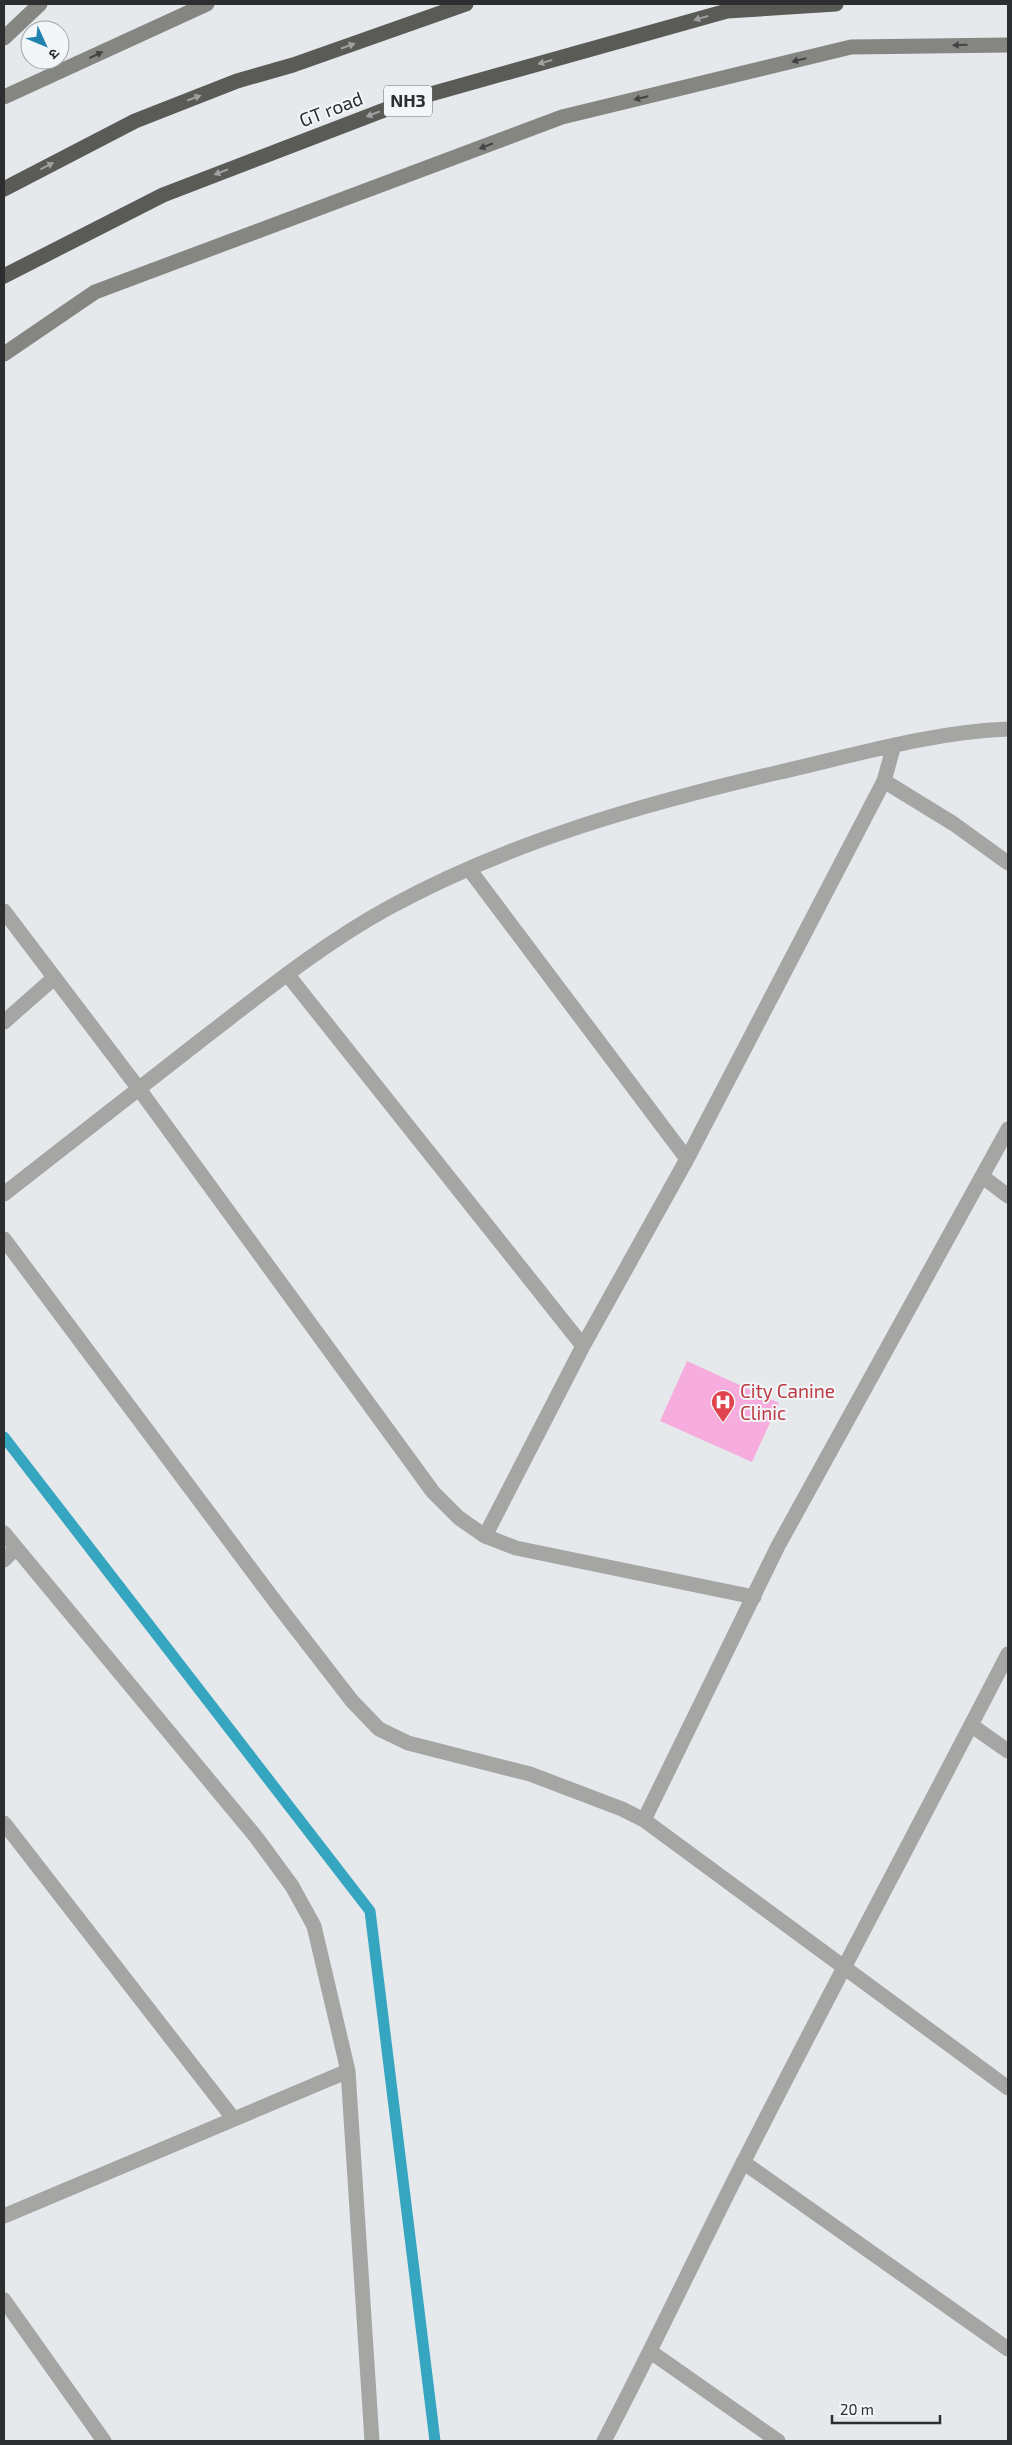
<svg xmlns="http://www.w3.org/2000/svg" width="1012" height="2445" font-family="'Exo 2','Noto Sans Devanagari',sans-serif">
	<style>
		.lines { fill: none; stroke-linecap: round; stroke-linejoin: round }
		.stream { stroke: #36a5c0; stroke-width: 11 }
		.building { fill: #f6acdc }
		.street { stroke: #a5a5a4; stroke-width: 15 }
		.secondary { stroke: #858582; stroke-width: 15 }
		.highway { stroke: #5a5a57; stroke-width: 15 }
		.oneway { fill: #9fa0a0 }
		.oneway2 { fill: #424444 }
		.labels { text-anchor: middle; stroke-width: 4; stroke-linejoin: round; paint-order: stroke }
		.shield { fill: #f3f6f9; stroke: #686a6c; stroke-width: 1 }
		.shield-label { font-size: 18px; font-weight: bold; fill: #2c2e2f }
		.street-label { font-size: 19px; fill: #2c2e2f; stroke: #f3f6f9 }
		.health-label { font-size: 19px; fill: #be3a42; stroke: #f3f6f9; text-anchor: start }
	</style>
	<rect width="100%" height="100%" fill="#e5e9ec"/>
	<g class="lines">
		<path class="stream" d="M4 1437 370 1911 435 2441"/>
	</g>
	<path class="building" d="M687 1361 779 1403 752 1462 660 1421Z"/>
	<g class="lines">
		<path class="street" d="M884 781 954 824 1008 863
			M469 869 687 1159
			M4 911 139 1089 433 1492 459 1518 485 1536 516 1548 754 1597
			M287 974 583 1346
			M4 1022 54 978
			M983 1177 1008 1196
			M4 1194C71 1142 138 1090 205 1037 265 991 324 943 390 907 511 841 646 803 780 772 855 755 931 732 1008 729
			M4 1239 277 1604 352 1701 379 1729 408 1743 530 1774 622 1809 644 1820 1008 2088
			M4 1533 256 1837 292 1886 314 1926 348 2071 372 2441
			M485 1536 583 1346 687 1159 884 781 894 745
			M4 1560 15 1549
			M971 1725 1008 1751
			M644 1820 778 1546 1008 1129
			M4 1823 233 2118
			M743 2162 1008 2349
			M4 2216 348 2071
			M4 2300 104 2441
			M651 2352 778 2441
			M604 2441C653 2348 697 2253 745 2159 831 1990 921 1822 1008 1654"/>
		<path class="secondary" d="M4 38 40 4
			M4 97 207 4
			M4 354 95 292 562 117 851 47 1008 45"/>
		<path class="highway" d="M4 189 135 121 237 81 293 65 466 4
			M4 276 163 195 413 99 727 11 836 4"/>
	</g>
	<defs><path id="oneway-solid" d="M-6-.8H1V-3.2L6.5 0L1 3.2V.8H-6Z" transform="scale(1.25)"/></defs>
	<g class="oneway">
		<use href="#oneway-solid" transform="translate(701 18) rotate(164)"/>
		<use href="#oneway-solid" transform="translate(348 46) rotate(-19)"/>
		<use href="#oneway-solid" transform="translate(545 62) rotate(164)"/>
		<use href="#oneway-solid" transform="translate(194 98) rotate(-21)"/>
		<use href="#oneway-solid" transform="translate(373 114) rotate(159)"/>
		<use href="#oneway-solid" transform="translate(47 166) rotate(-27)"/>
		<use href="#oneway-solid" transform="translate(221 172) rotate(159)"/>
	</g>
	<g class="oneway2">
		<use href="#oneway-solid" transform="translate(960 45) rotate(179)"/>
		<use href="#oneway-solid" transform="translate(96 55) rotate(-25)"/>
		<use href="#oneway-solid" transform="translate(799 60) rotate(166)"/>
		<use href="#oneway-solid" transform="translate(641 98) rotate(166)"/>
		<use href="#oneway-solid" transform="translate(486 146) rotate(159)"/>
	</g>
	<defs>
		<g id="hospital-pin" transform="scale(1.25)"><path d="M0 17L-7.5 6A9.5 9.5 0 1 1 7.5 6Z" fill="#e0444e" stroke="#f3f6f9"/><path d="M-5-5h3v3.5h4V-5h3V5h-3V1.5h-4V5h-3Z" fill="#fff"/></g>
	</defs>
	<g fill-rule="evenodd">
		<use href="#hospital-pin" x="723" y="1402"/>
	</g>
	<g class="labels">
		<rect class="shield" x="384" y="85.5" width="48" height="31" rx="4"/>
		<g class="shield-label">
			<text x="408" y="107">NH3</text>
		</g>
		<g class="street-label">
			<text transform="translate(331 109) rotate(-21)" y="7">GT road</text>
		</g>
		<g class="health-label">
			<text x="740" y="1398">City Canine<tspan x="740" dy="22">Clinic</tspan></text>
		</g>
	</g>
	<rect width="1012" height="2445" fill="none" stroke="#2c2e2f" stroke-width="10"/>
	<g transform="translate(45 45) rotate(134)"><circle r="24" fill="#f3f6f9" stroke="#a3a6a8"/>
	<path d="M0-4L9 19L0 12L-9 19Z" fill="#2282ae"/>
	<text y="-8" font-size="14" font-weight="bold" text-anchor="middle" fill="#2c2e2f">उ</text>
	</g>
	<path d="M832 2415v8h108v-8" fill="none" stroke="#2c2e2f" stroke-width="2.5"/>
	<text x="840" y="2415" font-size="15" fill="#2c2e2f" stroke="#f3f6f9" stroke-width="4" paint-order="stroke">20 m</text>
</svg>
